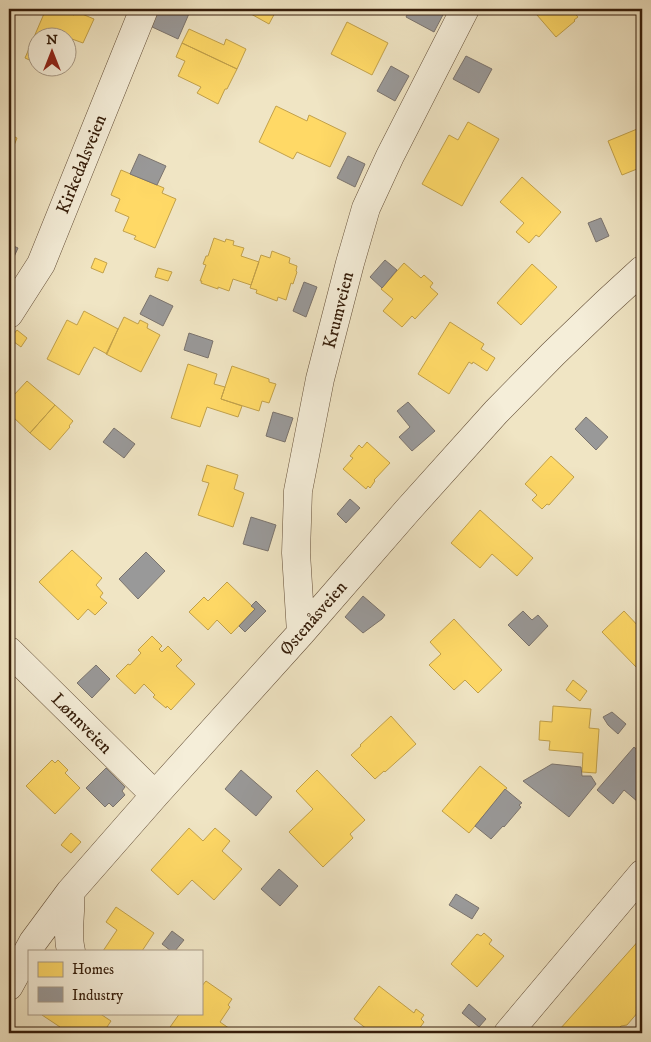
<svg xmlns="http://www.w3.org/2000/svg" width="651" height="1042" font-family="'IM FELL DW Pica',serif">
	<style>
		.homes { fill: #ffd966; stroke: #c2a14a }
		.industry { fill: #999; stroke: #7b746e }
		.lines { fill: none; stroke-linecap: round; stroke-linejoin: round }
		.minor-casing { stroke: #644f38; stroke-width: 29 }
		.minor { stroke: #f5eed9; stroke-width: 28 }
		.labels { text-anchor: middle; stroke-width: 5; stroke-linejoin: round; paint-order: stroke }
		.street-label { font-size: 18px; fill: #351d0a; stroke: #f5eed9 }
	</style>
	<rect width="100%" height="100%" fill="#f0e5c4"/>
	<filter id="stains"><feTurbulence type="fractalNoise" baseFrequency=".004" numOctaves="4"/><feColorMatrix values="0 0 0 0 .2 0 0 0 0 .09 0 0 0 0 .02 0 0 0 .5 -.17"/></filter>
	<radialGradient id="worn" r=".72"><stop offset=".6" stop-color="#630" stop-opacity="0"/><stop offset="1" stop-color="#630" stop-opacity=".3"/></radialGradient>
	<path class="homes" d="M46 9H59L74 15 75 11 94 19 83 43 72 39 70 45 68 43V38H38V64L25 58Z
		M242 9H277L269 24Z
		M544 9H571L578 17 574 20 575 21 556 37 537 15Z
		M347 22 388 43 372 75 331 54Z
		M189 29 224 45 226 39 246 49 237 69 182 43Z
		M182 43 237 69 227 89H225L218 104 197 93 201 87 178 76 185 61 176 57Z
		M276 106 307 121 309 115 346 133 330 167 297 152 293 159 259 142Z
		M468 122 499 139 462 206 422 184 449 135 458 140Z
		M642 127V167L622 175 608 141Z
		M9 134 17 138 9 158Z
		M121 170 164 188 162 193 176 199 155 248 134 239 136 236 123 231 129 217 115 211 120 199 111 195Z
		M522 177 561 212 539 237 536 235 529 243 516 232 524 223 500 202Z
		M214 238 225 242 226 239 234 241 233 245 244 248 241 256 259 262 251 285 233 279 229 291 218 287V289L201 283 202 281H200L206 265 203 264 206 256H208Z
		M272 251 290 258 289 263 297 266 296 271 297 272 293 284 291 283 286 300 278 297 277 301 256 293 257 290 250 288 261 255 270 258Z
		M95 258 107 263 103 273 91 268Z
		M404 263 421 278 424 275 433 283 430 287 438 294 415 319 412 316 402 327 383 311 393 299 381 289Z
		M532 264 557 287 521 325 497 303Z
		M158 268 172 272 168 281 155 277Z
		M84 311 118 329 107 354 94 347 79 375 47 359 67 320 77 325Z
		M124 317 138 324 140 320 148 324 147 328 160 335 141 372 106 354Z
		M450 322 484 344 481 349 495 358 487 371 473 362 472 364 469 362 449 394 418 374Z
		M17 330 27 338 21 347 10 339Z
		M188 364 217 374 214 384 225 387 221 399 242 406 238 417 207 407 200 427 171 418Z
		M232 366 269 379V382L276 384 269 403 262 401 259 411 221 399Z
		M27 381 55 405 30 433 13 417 14 416 9 411V395L10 393 13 396Z
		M55 405 73 421 69 426 70 427 50 450 30 433Z
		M367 442 390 463 374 480 375 481 370 488 368 486 366 489 343 469 353 458 350 456 359 445 362 448Z
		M551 456 574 477 549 505 547 504 542 509 532 500 537 495 525 484Z
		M207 465 238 475 234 489 244 493 233 527 198 515 209 483 202 481Z
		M480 510 533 558 517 576 492 554 480 568 451 543Z
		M72 550 102 578 96 585 103 593 100 597 107 603 95 615 88 609 78 620 39 582Z
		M227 582 255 609 231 634 217 620 208 630 189 612 204 597 208 601Z
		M624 611 642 630V664L637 668 602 632Z
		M454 619 502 670 478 693 465 680 454 690 429 665 441 654 430 642Z
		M152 636 162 646 159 649 162 652 168 646 182 660 176 666 195 684 171 710 167 706 166 708 153 697 155 695 144 684 135 694 116 676 128 664 130 665 141 653 138 650Z
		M573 680 587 691 580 701 566 690Z
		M553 706 591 709 589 728 599 729 596 773 582 772 583 753 549 750 550 741 539 740 540 721 552 722Z
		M391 716 416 744 385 772 384 771 375 779 351 755 361 746 360 745Z
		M52 760 55 763 58 760 68 770 65 773 80 788 55 814 26 786Z
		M480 766 507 788 469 833 442 811Z
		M317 770 365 820 350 834 353 838 323 867 289 832 313 809 296 791Z
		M189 828 203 841 215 828 230 841 222 851 242 869 214 900 192 880 178 895 151 870Z
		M71 833 81 842 71 853 61 845Z
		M116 907 154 933 142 951H103L117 930 106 922Z
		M484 933 492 940 489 944 504 956 477 987 451 964 477 934 481 936Z
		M641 938H642V1001L636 1008 639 1011 627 1025 621 1026 614 1033H559L561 1031 560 1029Z
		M206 981 232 999 228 1005 230 1007 220 1022 233 1031 231 1033H172L168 1030 180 1013H201V987Z
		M379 986 414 1013 416 1009 424 1015 421 1019 424 1022 416 1033H372L354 1019Z
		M43 1013H99L111 1021 103 1033H55L60 1027 42 1015Z"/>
	<path class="industry" d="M158 9H191L178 39 150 26Z
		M410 9H446L434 32 406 17Z
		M466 56 492 69 479 93 453 79Z
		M391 66 409 76 395 101 377 91Z
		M139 154 166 166 157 185 130 174Z
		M348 156 365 164 355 187 337 178Z
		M601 218 609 236 596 242 588 223Z
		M9 244 18 248 9 268Z
		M385 260 397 270 382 288 370 277Z
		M304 282 317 287 306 317 293 311Z
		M150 295 173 306 163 326 140 314Z
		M189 333 213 341 208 358 184 350Z
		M408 402 435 431 412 451 399 437 410 427 397 411Z
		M273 412 293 418 285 442 266 436Z
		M586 417 608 437 596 450 575 429Z
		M114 428 135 444 124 458 103 442Z
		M350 499 360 508 346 523 337 514Z
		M251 517 276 525 268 551 243 544Z
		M146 552 165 571 138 599 119 579Z
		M363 596 385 615 382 619 363 633 345 617Z
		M256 601 266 611 245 632 239 626 255 609 251 606Z
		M523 611 532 620 538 615 548 626 529 646 508 625Z
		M96 665 110 679 92 698 77 683Z
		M612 712 626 724 618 734 608 725 603 717Z
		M634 747 642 754V802H638L624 790 613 804 597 790Z
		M552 764 581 767 582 776H591L596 784 569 817 523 781Z
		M106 768 125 787 122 791 125 795 113 807 109 803 105 807 86 788Z
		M241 770 272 797 256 816 225 789Z
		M505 789 522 803 519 805 521 807 504 827 503 826 491 839 475 826Z
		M279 869 298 886 280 906 261 889Z
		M456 894 479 908 472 919 449 905Z
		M172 931 184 940 175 951H171L162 944Z
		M469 1004 486 1019 479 1027 462 1013Z"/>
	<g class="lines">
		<g class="minor-casing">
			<path id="minor" d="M9 314 41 264 144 9
				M301 633 296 553 298 491 320 379 350 263 366 208 390 156 465 9
				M9 651 155 795
				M70 892C72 912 66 932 71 951
				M9 986 33 942 70 892 155 795 301 633 407 511 496 412 553 354 605 304 642 270
				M508 1033 642 874"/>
		</g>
		<use href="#minor" class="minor"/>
	</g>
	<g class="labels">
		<g class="street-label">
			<text transform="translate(81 164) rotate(-68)" y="6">Kirkedalsveien</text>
			<text transform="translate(338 310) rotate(-76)" y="6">Krumveien</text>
			<text transform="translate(313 618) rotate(-49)" y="6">Østenåsveien</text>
			<text transform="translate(82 723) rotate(45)" y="6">Lønnveien</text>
		</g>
	</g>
	<rect width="651" height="1042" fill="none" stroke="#f0e5c4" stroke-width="30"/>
	<rect x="10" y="10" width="631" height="1022" fill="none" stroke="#351d0a" stroke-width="2.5"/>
	<rect x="15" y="15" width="621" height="1012" fill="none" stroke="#351d0a"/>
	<rect x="28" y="950" width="175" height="65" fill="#f5eed9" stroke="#a89a86"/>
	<rect x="38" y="962" width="25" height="15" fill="#ffd966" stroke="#a89a86"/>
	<text x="72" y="974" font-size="15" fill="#351d0a">Homes</text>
	<rect x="38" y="987" width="25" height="15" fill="#999999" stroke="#a89a86"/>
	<text x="72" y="1000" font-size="15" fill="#351d0a">Industry</text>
	<g transform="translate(52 52)"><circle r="24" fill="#f5eed9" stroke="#a89a86"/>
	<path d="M0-4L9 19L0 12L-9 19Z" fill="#8f2418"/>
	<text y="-8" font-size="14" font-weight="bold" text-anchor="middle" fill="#351d0a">N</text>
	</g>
	<rect width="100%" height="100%" filter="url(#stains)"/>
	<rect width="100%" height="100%" fill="url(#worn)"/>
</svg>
